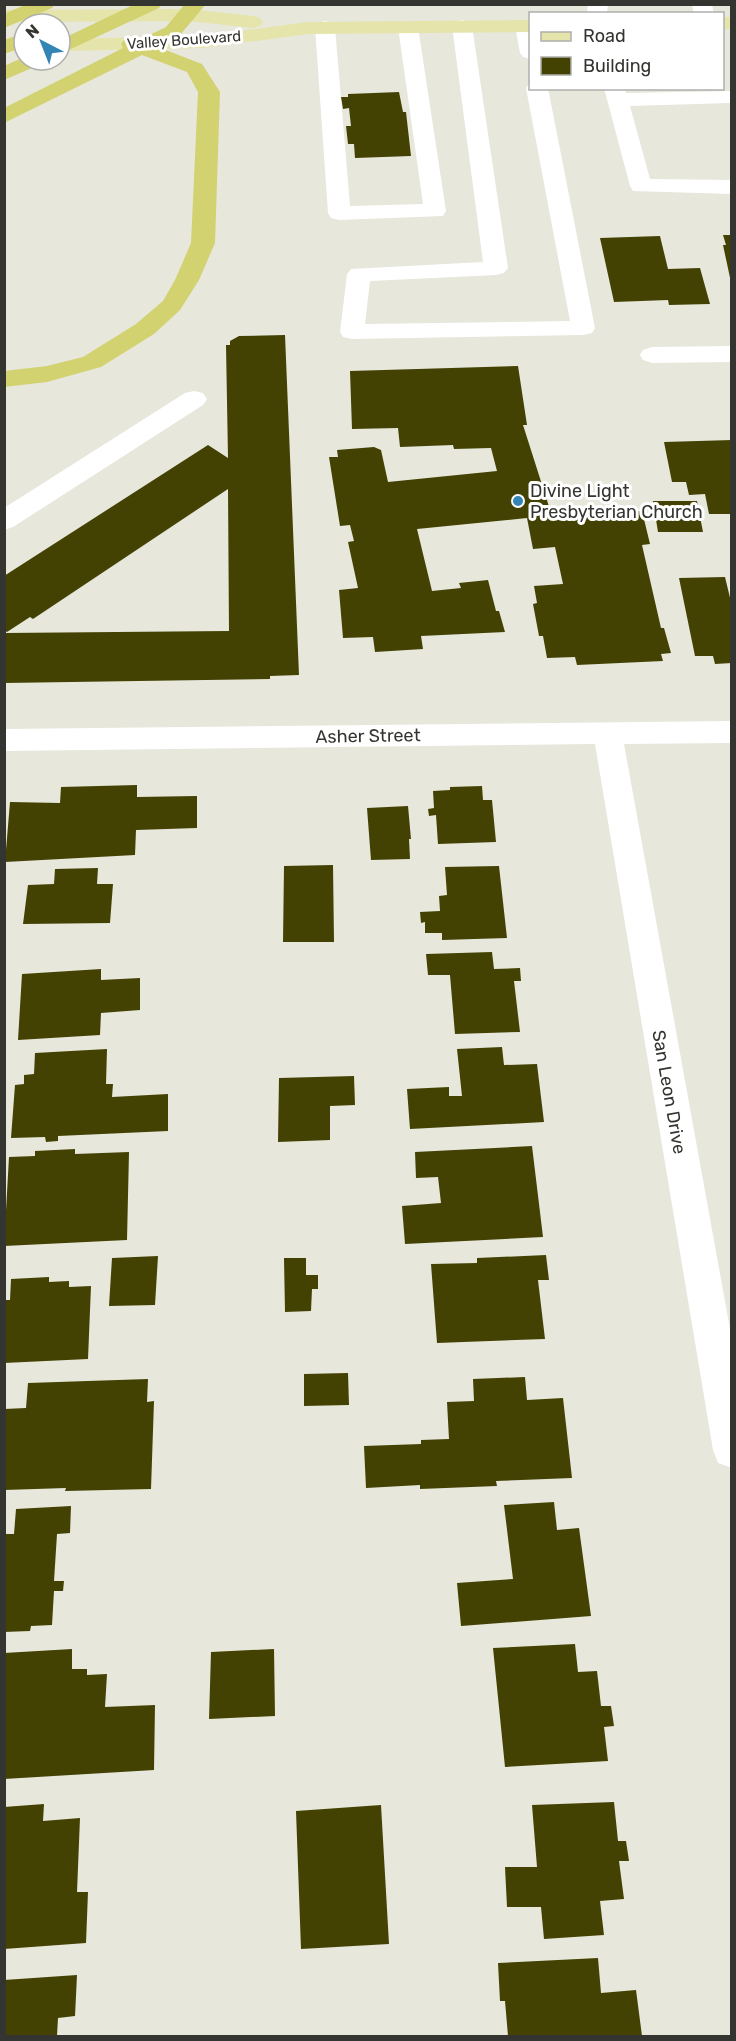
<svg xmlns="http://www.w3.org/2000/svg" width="736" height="2041" font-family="Rubik,sans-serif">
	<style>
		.building { fill: #434203 }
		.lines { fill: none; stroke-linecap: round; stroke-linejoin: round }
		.minor { fill: #fff; fill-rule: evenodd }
		.major { fill: #e5e4aa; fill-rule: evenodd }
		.highway { fill: #d3d271; fill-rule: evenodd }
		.poi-dot { fill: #3385b6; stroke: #fff; stroke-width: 2 }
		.labels { text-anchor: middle; stroke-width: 6; stroke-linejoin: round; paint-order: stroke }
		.far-street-label { font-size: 15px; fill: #343430; stroke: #fff }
		.poi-label { font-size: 18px; fill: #343430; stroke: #fff; text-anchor: start }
		.street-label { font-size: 18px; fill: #343430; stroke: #fff }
	</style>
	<rect width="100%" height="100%" fill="#e7e7dc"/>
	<path class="building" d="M399 92 403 112H406L411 156 355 158 354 144H348L346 126H351L349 108 343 109 341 97H348V94Z
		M723 235H732V287L723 245H726Z
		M660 236 668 269 700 268 710 304 669 305 668 300 614 302 600 238Z
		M285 335 299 675 270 676V679L4 683V633L229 631 228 489 33 619 30 617 7 632 4 630V576L208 445 228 458 226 345H230V341L239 336Z
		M518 366 527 425H523L552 516 642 511 650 544 642 545 661 628H664L671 653 661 654 663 661 577 665 575 657 547 658 543 636H539L533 604 537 603 534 586 563 584 555 547 533 549 527 518 417 529 432 591 461 588 459 583 488 580 496 611H499L505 632 421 636 423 649 375 652 373 637 343 638 339 590 358 588 348 542 354 541 350 525 340 526 329 457H338L337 450 374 447 381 450 388 482 497 471 491 448 454 449 453 445 400 447 398 428 352 429 350 371Z
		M732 440V514H709L705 494 689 495 686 482H672L664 442Z
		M653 501H697L703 532H658Z
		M725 577 732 606V663L715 664 713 656H695L679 578Z
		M137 785V797L197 796V828L136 830 135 855 5 862 10 802 60 803 61 787Z
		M482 786 483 800H492L496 842 438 844 436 815 429 816 428 809 434 808 433 791 450 790V787Z
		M408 806 411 839H409L410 859 371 860 367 808Z
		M333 865 334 942H283L284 866Z
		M499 866 507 938 442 940V933H425V922L421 923 420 912 440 911 439 896 447 895 445 867Z
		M98 868 97 884H113L110 923 23 924 28 885 54 884 55 869Z
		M492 952 494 969 520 968 521 981H514L520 1032 455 1034 450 975H428L426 954Z
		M101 969V980L140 978V1010L101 1013 100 1035 18 1040 22 974Z
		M502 1047 504 1065 537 1064 544 1122 410 1129 407 1089 449 1087V1096H462L457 1049Z
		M107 1049 106 1084H113L112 1097 168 1094V1131L58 1136V1141L46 1142 45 1137 11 1138 15 1085 24 1084V1075L34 1074 35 1053Z
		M354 1076 355 1105 330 1106V1140L278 1142 279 1078Z
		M532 1146 543 1237 405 1244 402 1206 441 1203 438 1177 416 1178 415 1152Z
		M75 1149V1154L129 1152 127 1240 4 1246 9 1157 35 1156V1151Z
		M546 1255 549 1280H538L545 1339 437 1343 431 1264 477 1263V1258Z
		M158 1256 155 1305 109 1306 112 1258Z
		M284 1258H306V1275H318V1289H312L311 1311 285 1312Z
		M49 1277V1282L69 1281V1287L91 1286 88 1359 4 1363V1300H10L11 1279Z
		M348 1373 349 1405 304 1406V1374Z
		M525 1377 527 1400 563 1398 572 1478 496 1481 497 1486 420 1489V1485L366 1488 364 1446 421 1444V1440L449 1439 447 1402 474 1401 473 1379Z
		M148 1379 147 1402 154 1401 151 1489 65 1491 66 1488 4 1490V1409L26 1408 28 1383Z
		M554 1502 557 1530 579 1528 591 1616 461 1626 457 1583 513 1579 504 1505Z
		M71 1506 70 1533 57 1534 54 1581H64L63 1591H54L52 1625 31 1626 30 1631 4 1632V1534H14L16 1509Z
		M575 1644 578 1672 597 1671 601 1706H611L614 1726 604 1727 608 1761 505 1767 493 1648Z
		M72 1649V1669H87V1675L107 1674 105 1707 155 1705 154 1770 4 1779V1653Z
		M274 1649 275 1716 209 1719 211 1652Z
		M614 1802 618 1841H626L629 1861H619L624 1899 600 1901 604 1935 544 1939 541 1907H507L505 1867H537L532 1805Z
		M44 1804 43 1821 80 1818 77 1892H88L86 1943 4 1949V1807Z
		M381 1805 389 1944 301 1949 296 1811Z
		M598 1958 601 1993 636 1990 642 2036H508L505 2001H500L498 1963Z
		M77 1975 75 2016 58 2018 57 2036H4V1980Z"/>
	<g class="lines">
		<path class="minor" d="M588 4H608L607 14H587Z
			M692 4H712L714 14H694Z
			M462 20 469 22 472 26 508 268 504 273 496 275 370 281 365 324 570 321 526 88 530 83V88H548L595 328 592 333 583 335 352 339 343 337 340 332 347 274 351 269 483 262 452 26 455 22Z
			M525 20 530 21V59L523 57 520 53 515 26 518 22Z
			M325 21 332 23 335 27 350 206 423 204 398 27 401 23H415L418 27 446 211 443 216 339 220 331 218 328 213 315 27 318 23Z
			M604 88H625L626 93 732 91 730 103 630 106 650 179 732 180V194L633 191 630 186Z
			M732 346V362L652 363 643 360 640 355 643 350 652 347Z
			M194 391 203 393 207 399 203 405 13 527 4 530V508L185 393Z
			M732 721V743L624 744 732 1340V1468L718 1463 713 1450 595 744 4 751V729Z"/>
		<path class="major" d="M189 9 253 16 260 18 263 22 260 26 253 28 189 21 4 22V10Z
			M722 17H732V29H722Z
			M530 20V32L308 34 202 48 60 51V39L202 36 308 22Z"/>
		<path class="highway" d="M27 4H55L52 8 4 28V14Z
			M135 4H162L159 8 60 54V40Z
			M185 4H206L180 35 158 47 202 64 220 92 215 243 199 280 180 310 154 334 101 367 47 382 4 387V371L47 366 83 357 136 324 163 301 175 280 191 243 198 92 187 72 142 55 4 123V108L123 48 121 44 124 40 131 38 139 40 166 27Z
			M24 33V47L4 54V40Z
			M24 57V60H44L41 64 4 80V66Z"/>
	</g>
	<circle class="poi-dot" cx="518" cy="501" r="6"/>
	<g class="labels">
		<g class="far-street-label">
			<text transform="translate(184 40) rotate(-4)" y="5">Valley Boulevard</text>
		</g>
		<g class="poi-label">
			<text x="530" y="497">Divine Light<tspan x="530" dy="21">Presbyterian Church</tspan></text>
		</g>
		<g class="street-label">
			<text transform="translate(368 736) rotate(-1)" y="6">Asher Street</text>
			<text transform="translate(669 1092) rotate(80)" y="6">San Leon Drive</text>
		</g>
	</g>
	<rect width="736" height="2041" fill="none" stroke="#343430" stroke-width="12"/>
	<rect x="529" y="12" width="195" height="78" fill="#ffffff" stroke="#aeaeac" stroke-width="1.5"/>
	<rect x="541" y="32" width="30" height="9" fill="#e5e4aa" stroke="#aeaeac" stroke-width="1.5"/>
	<text x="583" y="42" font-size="18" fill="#343430">Road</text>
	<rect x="541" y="57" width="30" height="18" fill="#434203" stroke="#aeaeac" stroke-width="1.5"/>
	<text x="583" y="72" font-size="18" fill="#343430">Building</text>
	<g transform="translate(42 42) rotate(318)"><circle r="28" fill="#ffffff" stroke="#aeaeac" stroke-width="1.5"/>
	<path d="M0-4.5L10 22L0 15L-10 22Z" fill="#3385b6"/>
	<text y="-9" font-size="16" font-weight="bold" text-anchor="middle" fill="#343430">N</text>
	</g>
</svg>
